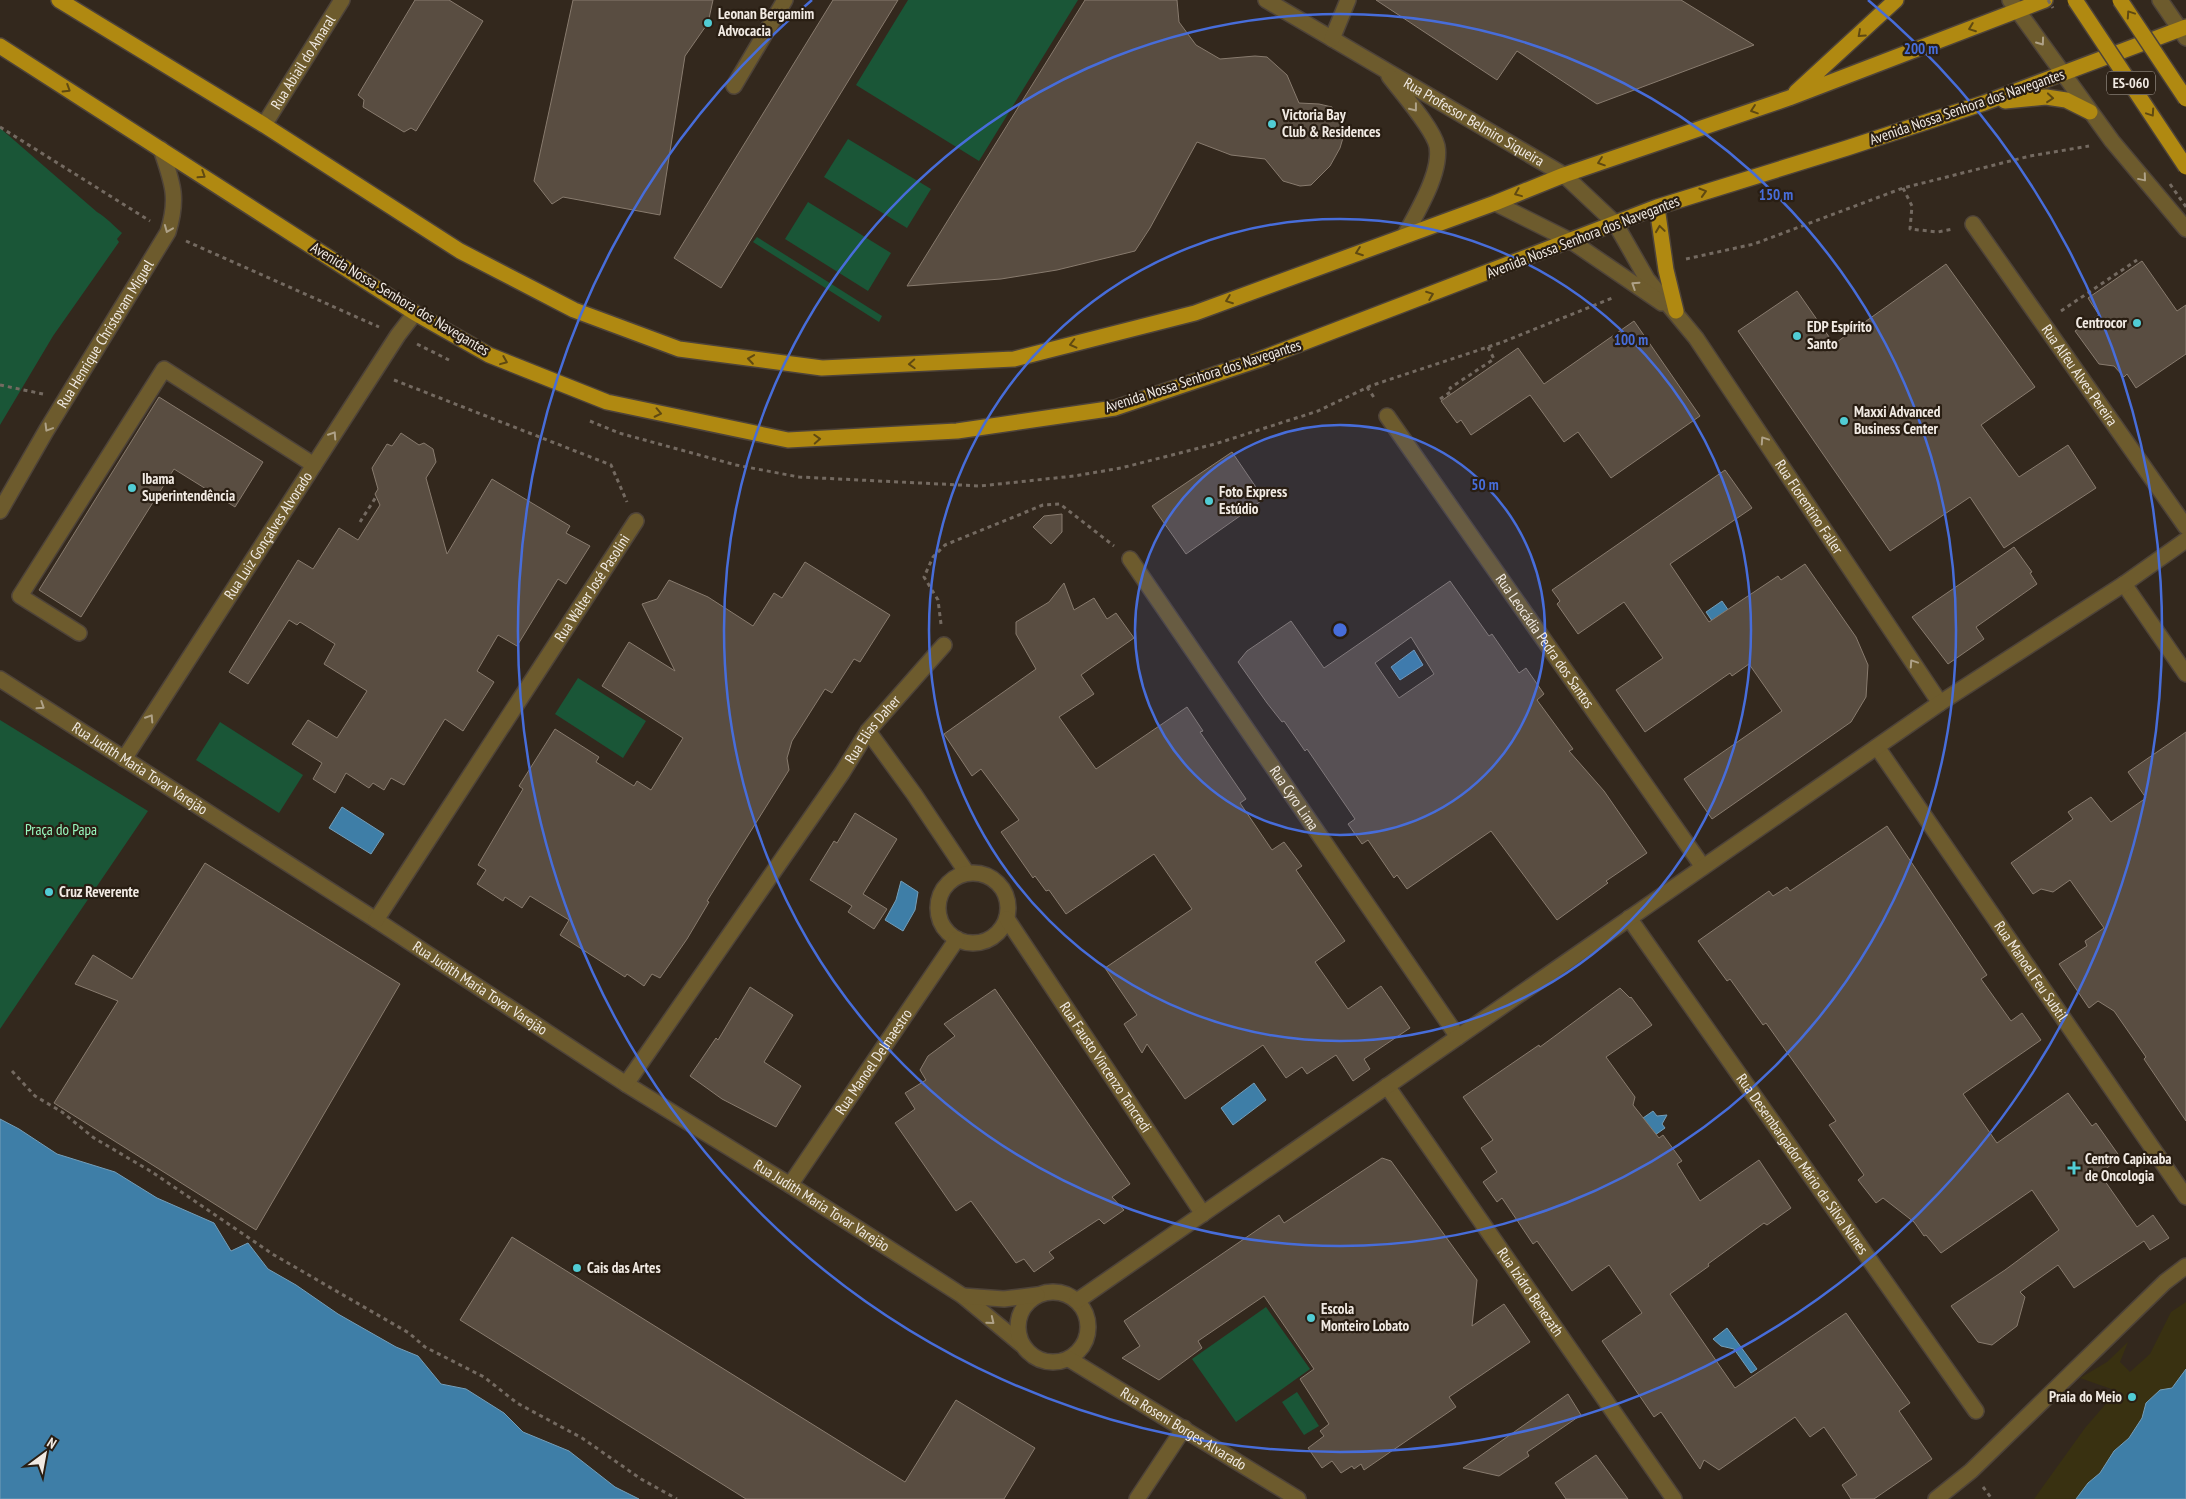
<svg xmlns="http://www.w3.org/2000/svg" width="2186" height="1499" font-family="'PT Sans Narrow',sans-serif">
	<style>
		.green { fill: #1a5637 }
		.sand { fill: #393111 }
		.water { fill: #3e7ea7; stroke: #749eb9 }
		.building { fill: #594d41; stroke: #887b6e; fill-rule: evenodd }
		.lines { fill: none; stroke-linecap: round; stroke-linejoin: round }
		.minor-casing { stroke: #4e4339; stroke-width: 18 }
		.major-casing { stroke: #4e4339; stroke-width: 18 }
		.path { stroke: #746a61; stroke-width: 3; stroke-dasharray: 4 4; stroke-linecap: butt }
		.minor { stroke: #6d5b2d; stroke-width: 15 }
		.major { stroke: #b08911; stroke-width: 15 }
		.major-bridge-casing { stroke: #4e4339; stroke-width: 18; stroke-linecap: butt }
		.path-bridge { stroke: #746a61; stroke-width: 3; stroke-dasharray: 4 4; stroke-linecap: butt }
		.major-bridge { stroke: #b08911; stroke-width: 15 }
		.oneway { stroke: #5f4912 }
		.oneway2 { stroke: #afa288 }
		.ring { fill: none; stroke: #476dda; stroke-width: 2.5 }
		.poi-dot { fill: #51ccd4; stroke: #291e13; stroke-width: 2 }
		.labels { text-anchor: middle; stroke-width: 4.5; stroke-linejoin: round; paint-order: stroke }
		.shield { fill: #291e13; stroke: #b5ada5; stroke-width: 1 }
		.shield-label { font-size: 14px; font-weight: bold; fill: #f1eae3 }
		.poi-label { font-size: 15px; font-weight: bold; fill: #f1eae3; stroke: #291e13; text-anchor: start }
		.street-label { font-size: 15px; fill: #f1eae3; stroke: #291e13 }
		.park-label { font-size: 15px; fill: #99fac0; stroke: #291e13 }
		.centre { fill: #476dda; stroke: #291e13; stroke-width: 2.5 }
		.ring-label { font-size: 15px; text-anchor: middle; font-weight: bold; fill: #476dda; stroke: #291e13; stroke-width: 4.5; stroke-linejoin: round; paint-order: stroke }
	</style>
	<rect width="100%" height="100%" fill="#33281d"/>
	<path class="green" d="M908 0H1078L979 161 856 85Z
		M0 128 97 212C107 218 113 225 122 233L117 239 119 242 53 336 0 425Z
		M848 139 931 189 907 228 824 177Z
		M808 202 891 253 868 291 785 239Z
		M757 237 882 316 879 322 753 242Z
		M578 678 646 721 623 758 555 714Z
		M0 720 148 811 0 1029Z
		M220 722 303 775 279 813 196 760Z
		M1266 1307 1310 1369 1236 1422 1192 1359Z
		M1297 1392 1319 1426 1304 1435 1282 1402Z"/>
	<path class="sand" d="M2186 1302V1369L2172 1388 2146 1403 2142 1418 2129 1438 2114 1451 2100 1473 2088 1483 2076 1499H2034L2085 1428 2117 1391 2080 1378 2107 1362 2128 1342 2120 1362 2130 1372 2150 1354 2171 1312Z"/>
	<path class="water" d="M1722 601 1756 650 1740 662 1706 612Z
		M1414 650 1423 665 1400 680 1391 667Z
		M342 807 384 834 371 854 329 828Z
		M901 881 918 892 915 910 903 931 885 920 896 900Z
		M1254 1083 1266 1100 1233 1125 1221 1108Z
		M1653 1111 1657 1116 1667 1115 1662 1124 1665 1128 1638 1147 1626 1130Z
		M0 1119 19 1129 57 1154 115 1172 157 1198 214 1223 231 1251 248 1243 268 1269 296 1285 338 1314 396 1347 418 1356 441 1384 466 1389 504 1413 523 1432 569 1451 615 1487 639 1499H0Z
		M1727 1328 1757 1369 1751 1373 1734 1349 1721 1346 1713 1339Z
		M2186 1369V1499H2076L2088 1483 2100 1473 2114 1451 2129 1438 2142 1418 2146 1403 2160 1390 2172 1388Z"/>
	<path class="building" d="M415 0H449L483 21 416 131 411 128 404 132 363 107 364 100 358 95Z
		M573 0H713L708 23 685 56 660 215 563 197 552 204 534 181Z
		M833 0H898L721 288 674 258Z
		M1085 0H1177L1179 22 1196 45 1220 59 1255 56 1267 57 1287 75 1299 103 1319 104 1332 107 1341 117 1345 131 1340 148 1330 166 1311 185 1300 186 1283 181 1265 159 1231 155 1197 142 1150 228 1135 251 1057 270 1001 279 907 286Z
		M1376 0H1681L1754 45 1597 104 1517 51 1497 80Z
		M2142 261 2177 311 2186 305V354L2136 388 2127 374 2124 377 2114 366 2099 364 2075 331 2099 315 2088 298Z
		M1946 264 2035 387 1981 425 2019 477 2068 445 2096 488 2004 548 1970 497 1890 551 1738 331 1797 291 1834 344Z
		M1634 321 1700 416 1611 478 1578 432 1564 442 1530 395 1471 435 1461 420 1457 423 1441 401 1518 348 1544 384Z
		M159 397 263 462 235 507 174 469 81 617 39 590Z
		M401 433 419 445 424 443 433 449 436 462 426 478 447 554 492 479 570 526 566 533 590 546 566 584 558 579 517 646 498 635 477 671 494 682 463 731 445 719 404 785 391 778 384 790 373 783 369 788 346 773 335 793 313 779 322 763 292 744 308 720 337 738 367 691 324 664 335 644 300 622 297 625 289 620 248 684 229 672 298 560 313 569 339 528 358 540 380 505 375 494 378 489 372 468 387 444 392 446Z
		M1232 452 1264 499 1186 554 1152 506Z
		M1725 470 1752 508 1670 564 1709 622 1778 576 1781 580 1805 564 1856 637 1868 665 1866 697 1851 722 1712 819 1684 779 1782 711 1749 664 1732 676 1730 673 1645 732 1616 690 1663 658 1624 602 1578 634 1557 604 1560 601 1552 590Z
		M1062 514V532L1051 544 1033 527 1044 516Z
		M2014 547 2032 572 2030 573 2037 584 1976 627 1984 639 1948 664 1912 617Z
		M805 562 890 615 860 662 854 659 832 693 825 689 792 741 787 758 789 770 707 901 709 902 687 939 660 978 652 974 644 986 627 974 625 977 560 935 569 920 530 896 522 908 505 897 503 901 477 884 486 870 478 865 523 789 519 786 555 729 599 757 596 762 634 786 637 781 651 790 683 738 602 686 629 642 675 671 642 604 657 599 669 580 708 597 753 626 774 593 782 598Z
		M1450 581 1489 636 1492 634 1519 673 1526 668 1544 694 1537 700 1573 749 1569 751 1604 791 1647 853 1606 881 1608 883 1557 920 1491 831 1407 889 1397 875 1394 878 1368 840 1362 844 1348 824 1355 819 1307 749 1305 751 1284 721 1282 722 1267 703 1238 662 1247 651 1291 621 1324 668ZM1411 637 1434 674 1399 698 1375 663Z
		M1064 583 1074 610 1094 598 1107 619 1116 613 1134 638 1081 675 1094 694 1059 717 1096 769 1187 707 1203 731 1200 732 1246 799 1240 803 1272 850 1284 842 1302 866 1296 870 1345 941 1315 962 1348 1009 1381 986 1410 1028 1364 1059 1370 1069 1353 1081 1336 1055 1307 1074 1302 1067 1286 1078 1263 1045 1185 1099 1147 1044 1142 1053 1124 1024 1137 1015 1105 968 1192 909 1154 854 1066 914 1049 890 1046 891 1035 876 1033 878 1001 832 1019 820 981 769 972 776 944 734 1036 669 1016 634V622L1049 602Z
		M2186 732V1121L2144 1059 2146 1057 2114 1011 2098 1001 2089 1008 2059 964 2087 946 2085 941 2104 928 2070 880 2053 892 2041 889 2033 894 2011 863 2073 819 2068 812 2091 797 2111 822 2146 798 2128 772Z
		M855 813 897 839 863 894 887 909 874 929 848 912 852 906 810 880 834 841 837 843Z
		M1887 826 1987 975 1981 979 2011 1021 2022 1013 2041 1040 1963 1094 1997 1143 2068 1093 2092 1126 2096 1123 2120 1157 2100 1174 2137 1227 2153 1215 2169 1238 2150 1250 2144 1241 2074 1288 2058 1265 2020 1292 2025 1297 2017 1326 1992 1345 1978 1342 1951 1306 2005 1270 2059 1230 2032 1190 1941 1253 1926 1235 1924 1236 1914 1222 1883 1198 1876 1203 1858 1180 1864 1175 1829 1125 1836 1121 1766 1023 1763 1025 1730 979 1727 981 1698 941 1769 891 1773 896 1787 887 1790 891Z
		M205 863 400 984 256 1230 54 1103 118 1001 75 984 93 955 132 979Z
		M750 987 793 1015 764 1062 801 1086 776 1127 722 1099 690 1076 716 1038 718 1040Z
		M1620 988 1630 998 1631 997 1652 1025 1606 1057 1635 1097 1633 1105 1659 1138 1663 1135 1682 1161 1677 1164 1700 1201 1759 1160 1791 1208 1767 1225 1764 1223 1708 1264 1709 1266 1670 1294 1735 1388 1846 1313 1910 1403 1899 1411 1932 1459 1874 1499H1851L1842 1485 1857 1475 1824 1427 1810 1437 1795 1417 1719 1470 1704 1460 1700 1469 1661 1412 1654 1417 1602 1341 1642 1313 1609 1265 1572 1291 1537 1241 1533 1244 1502 1198 1497 1202 1483 1182 1497 1172 1481 1148 1493 1140 1463 1097 1539 1045 1540 1047Z
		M995 989 1130 1184 1112 1197 1124 1210 1104 1224 1099 1219 1049 1252 1054 1258 1034 1272 1024 1259 1016 1263 971 1201 956 1211 895 1123 915 1109 905 1093 926 1080 920 1070 928 1056 955 1036 944 1024Z
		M1382 1158 1391 1161 1477 1280 1472 1326 1504 1304 1530 1342 1449 1397 1456 1407 1364 1470 1361 1464 1354 1469 1352 1466 1341 1473 1332 1461 1322 1468 1308 1448 1324 1436 1320 1431 1329 1424 1300 1379 1314 1369 1264 1296 1198 1341 1202 1348 1159 1380 1122 1358 1140 1346 1124 1321 1279 1215 1284 1223Z
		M512 1237 905 1482 956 1400 1035 1448 1004 1499H746L460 1320Z
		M1568 1394 1581 1415 1527 1452 1529 1456 1499 1476 1463 1468Z
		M1596 1455 1628 1499H1566L1555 1483Z"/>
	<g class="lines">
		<g class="minor-casing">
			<g id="minor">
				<path id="s1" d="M1266 0 1564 175 1615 223 1647 279 1696 338 1940 703"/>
				<path d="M2010 0 2112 141 2186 229"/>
				<path d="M2160 0 2186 38"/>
				<path d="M1332 39 1348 0"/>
				<path d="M1389 76C1401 92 1433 128 1437 146 1442 172 1417 212 1405 235"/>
				<path d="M734 86 785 0"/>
				<path id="s2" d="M264 125 342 0"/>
				<path d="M1495 203 1571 241 1662 303"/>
				<path id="s3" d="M1973 224 2186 527"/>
				<path id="s4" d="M1387 416 1703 867"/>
				<path id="s5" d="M0 511 46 431 168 232C179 197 172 182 161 149"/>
				<path id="s6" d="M1130 559 1458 1037"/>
				<path d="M2124 584 2186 674"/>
				<path d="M79 633 20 596 164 369 314 465"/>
				<path id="s7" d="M0 679 376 920 626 1084 790 1185 963 1296 1021 1344"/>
				<path d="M868 731 914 794 967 873"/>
				<path id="s8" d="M1877 747 2186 1197"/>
				<path id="s9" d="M124 759 398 335 415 313"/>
				<circle cx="973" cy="908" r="35"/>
				<path id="s10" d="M1629 918 1976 1411"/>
				<path id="s11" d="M1007 919 1203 1214"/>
				<path id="s12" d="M376 920 636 521"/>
				<path id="s13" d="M626 1084 842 773 868 731 944 645"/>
				<path id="s14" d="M1387 1086 1674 1499"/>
				<path id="s15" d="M790 1185 957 939"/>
				<circle cx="1053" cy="1327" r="35"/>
				<path d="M963 1296 1004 1299 1037 1295"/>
				<path d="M1077 1301 1940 703 2124 584 2186 540"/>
				<path id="s16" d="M1069 1359 1298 1499"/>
				<path d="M1137 1499 1184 1428"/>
				<path d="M1936 1499 1971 1471 2165 1282 2186 1266"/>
			</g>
		</g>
		<g class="major-casing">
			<path id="major" d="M59 0 264 125 460 251 574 310 679 349 822 368 1014 359 1195 313 1495 203 1564 175 1789 98 2045 0
				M0 46 415 313 489 355 607 402 788 440 957 431 1115 408 1258 360 1657 207 1847 148 1984 103 2186 27
				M1796 92 1896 0
				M2005 101 2046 97 2066 100 2090 112
				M1657 207 1666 270 1676 311"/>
		</g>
		<path class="path" d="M0 127 150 221
			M1903 188 1912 206 1910 229 1938 232 1953 229
			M186 241 379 327
			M1686 259 1754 244 1903 188 2030 156 2089 146
			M2061 311 2137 260
			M417 344 449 360
			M394 380 611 465 627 502
			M0 385 43 394
			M1367 387 1375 399
			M1440 399 1452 391 1450 388 1494 359 1488 347
			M590 421 619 433 736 465 799 477 980 486 1074 476 1121 468 1215 444 1318 411 1370 386 1500 343 1615 297
			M360 522 376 497
			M941 624 938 600 924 577 933 557 945 545 1043 505 1060 504 1114 546
			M12 1071 35 1096 62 1112 94 1138 152 1172 274 1255 409 1333 425 1347 484 1377 517 1403 582 1438 641 1479 677 1499
			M1983 1487 1992 1499"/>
		<use href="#minor" class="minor"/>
		<use href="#major" class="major"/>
		<g class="major-bridge-casing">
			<path id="major-bridge" d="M2075 0 2186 167
				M2120 0 2186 99"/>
		</g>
		<path class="path-bridge" d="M2048 0 2053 8
			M2170 184 2186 207"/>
		<use href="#major-bridge" class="major-bridge"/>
	</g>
	<defs><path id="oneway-chevron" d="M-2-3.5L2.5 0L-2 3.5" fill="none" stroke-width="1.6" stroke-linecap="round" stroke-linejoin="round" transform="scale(1.25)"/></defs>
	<g class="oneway">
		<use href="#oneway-chevron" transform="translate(2130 14) rotate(-124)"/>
		<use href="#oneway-chevron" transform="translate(1972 28) rotate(159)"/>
		<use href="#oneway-chevron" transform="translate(1861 34) rotate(138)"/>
		<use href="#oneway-chevron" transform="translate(67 89) rotate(32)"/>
		<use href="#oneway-chevron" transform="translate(2050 98) rotate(5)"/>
		<use href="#oneway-chevron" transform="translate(1754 110) rotate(161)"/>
		<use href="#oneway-chevron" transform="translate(2151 113) rotate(56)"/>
		<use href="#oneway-chevron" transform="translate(1601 162) rotate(161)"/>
		<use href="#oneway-chevron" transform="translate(202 175) rotate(33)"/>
		<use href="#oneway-chevron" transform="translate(1703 192) rotate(-17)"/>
		<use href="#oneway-chevron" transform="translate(1518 193) rotate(158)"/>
		<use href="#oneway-chevron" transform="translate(1660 229) rotate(-98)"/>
		<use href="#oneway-chevron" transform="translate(1359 252) rotate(160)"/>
		<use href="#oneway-chevron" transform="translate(1430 295) rotate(-21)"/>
		<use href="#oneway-chevron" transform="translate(1229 300) rotate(159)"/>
		<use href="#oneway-chevron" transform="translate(1073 344) rotate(166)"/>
		<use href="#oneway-chevron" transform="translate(751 359) rotate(-172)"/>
		<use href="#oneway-chevron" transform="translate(504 361) rotate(22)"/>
		<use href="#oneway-chevron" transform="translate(912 364) rotate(177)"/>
		<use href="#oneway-chevron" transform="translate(658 413) rotate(12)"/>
		<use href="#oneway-chevron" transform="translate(817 439) rotate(-3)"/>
	</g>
	<g class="oneway2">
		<use href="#oneway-chevron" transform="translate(2041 42) rotate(54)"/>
		<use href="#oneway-chevron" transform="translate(1414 108) rotate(52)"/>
		<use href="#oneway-chevron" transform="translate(2143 178) rotate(50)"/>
		<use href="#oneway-chevron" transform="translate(168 229) rotate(112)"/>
		<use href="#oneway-chevron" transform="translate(1635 285) rotate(-147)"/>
		<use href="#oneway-chevron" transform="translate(48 428) rotate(121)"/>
		<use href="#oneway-chevron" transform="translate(333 435) rotate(-57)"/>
		<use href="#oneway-chevron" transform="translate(1764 440) rotate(-124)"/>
		<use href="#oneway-chevron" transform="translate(1913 663) rotate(-124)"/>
		<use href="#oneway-chevron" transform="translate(41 706) rotate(33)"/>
		<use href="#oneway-chevron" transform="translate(150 718) rotate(-57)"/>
		<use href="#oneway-chevron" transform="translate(991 1321) rotate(39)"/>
	</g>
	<circle cx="1340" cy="630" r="205" fill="#476dda" fill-opacity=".12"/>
	<g class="ring">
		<circle cx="1340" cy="630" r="205"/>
		<circle cx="1340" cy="630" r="411"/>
		<circle cx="1340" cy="630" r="616"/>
		<path d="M1868 0A822 822 0 1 1 812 0"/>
	</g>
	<g class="poi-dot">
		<circle cx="708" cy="23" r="5"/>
		<circle cx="1272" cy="124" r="5"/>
		<circle cx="2137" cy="323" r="5"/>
		<circle cx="1797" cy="336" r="5"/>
		<circle cx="1844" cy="421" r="5"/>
		<circle cx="132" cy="488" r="5"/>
		<circle cx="1209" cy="501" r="5"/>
		<circle cx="49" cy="892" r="5"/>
		<path d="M2071.5 1160.5h5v5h5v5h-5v5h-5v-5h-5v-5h5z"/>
		<circle cx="577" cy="1268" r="5"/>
		<circle cx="1311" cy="1318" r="5"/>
		<circle cx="2132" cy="1397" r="5"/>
	</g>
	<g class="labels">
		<rect class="shield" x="2107" y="71.5" width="48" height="23" rx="4"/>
		<g class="shield-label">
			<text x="2131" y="88">ES-060</text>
		</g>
		<g class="poi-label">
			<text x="718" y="19">Leonan Bergamim<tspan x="718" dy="17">Advocacia</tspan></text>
			<text x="1282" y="120">Victoria Bay<tspan x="1282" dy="17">Club &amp; Residences</tspan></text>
			<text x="2127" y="328" text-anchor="end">Centrocor</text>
			<text x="1807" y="332">EDP Espírito<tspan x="1807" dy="17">Santo</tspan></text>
			<text x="1854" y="417">Maxxi Advanced<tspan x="1854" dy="17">Business Center</tspan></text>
			<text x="142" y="484">Ibama<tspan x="142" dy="17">Superintendência</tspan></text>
			<text x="1219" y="497">Foto Express<tspan x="1219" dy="17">Estúdio</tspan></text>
			<text x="59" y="897">Cruz Reverente</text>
			<text x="2085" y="1164">Centro Capixaba<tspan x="2085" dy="17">de Oncologia</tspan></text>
			<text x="587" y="1273">Cais das Artes</text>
			<text x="1321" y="1314">Escola<tspan x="1321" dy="17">Monteiro Lobato</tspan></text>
			<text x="2122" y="1402" text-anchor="end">Praia do Meio</text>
		</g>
		<g class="street-label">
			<text dy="5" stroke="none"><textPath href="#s2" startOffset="74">Rua Abiail do Amaral</textPath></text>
			<text transform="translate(1967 107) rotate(-19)" y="5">Avenida Nossa Senhora dos Navegantes</text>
			<text dy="5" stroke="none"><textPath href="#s1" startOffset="241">Rua Professor Belmiro Siqueira</textPath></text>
			<text transform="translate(1583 237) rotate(-21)" y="5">Avenida Nossa Senhora dos Navegantes</text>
			<text transform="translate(400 299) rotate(31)" y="5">Avenida Nossa Senhora dos Navegantes</text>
			<text dy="5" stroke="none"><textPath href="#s5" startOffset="206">Rua Henrique Christovam Miguel</textPath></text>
			<text transform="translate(1203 376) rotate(-18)" y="5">Avenida Nossa Senhora dos Navegantes</text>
			<text dy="5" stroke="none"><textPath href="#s3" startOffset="185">Rua Alfeu Alves Pereira</textPath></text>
			<text dy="5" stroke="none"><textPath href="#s1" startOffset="760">Rua Florentino Faller</textPath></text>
			<text dy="5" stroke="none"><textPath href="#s9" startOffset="266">Rua Luiz Gonçalves Alvorado</textPath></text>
			<text dy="5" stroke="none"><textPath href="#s12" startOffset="396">Rua Walter José Pasolini</textPath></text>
			<text dy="5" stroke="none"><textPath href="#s4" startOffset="275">Rua Leocádia Pedra dos Santos</textPath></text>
			<text dy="5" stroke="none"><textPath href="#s13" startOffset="432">Rua Elias Daher</textPath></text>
			<text dy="5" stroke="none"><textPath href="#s7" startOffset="166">Rua Judith Maria Tovar Varejão</textPath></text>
			<text dy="5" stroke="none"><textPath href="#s6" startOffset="290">Rua Cyro Lima</textPath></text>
			<text dy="5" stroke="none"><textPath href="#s8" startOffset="272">Rua Manoel Feu Subtil</textPath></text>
			<text dy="5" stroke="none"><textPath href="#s7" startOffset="571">Rua Judith Maria Tovar Varejão</textPath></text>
			<text dy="5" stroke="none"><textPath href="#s15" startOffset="149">Rua Manoel Delmaestro</textPath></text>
			<text dy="5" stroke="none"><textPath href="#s11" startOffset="178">Rua Fausto Vincenzo Tancredi</textPath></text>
			<text dy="5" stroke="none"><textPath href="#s10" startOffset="301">Rua Desembargador Mário da Silva Nunes</textPath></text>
			<text dy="5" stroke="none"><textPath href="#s7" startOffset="976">Rua Judith Maria Tovar Varejão</textPath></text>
			<text dy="5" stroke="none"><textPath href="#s14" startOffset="251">Rua Izidro Benezath</textPath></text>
			<text dy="5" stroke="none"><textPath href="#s16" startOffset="134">Rua Roseni Borges Alvarado</textPath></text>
		</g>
		<g class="park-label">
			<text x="61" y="835">Praça do Papa</text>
		</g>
	</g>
	<circle cx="1340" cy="630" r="8" class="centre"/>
	<g class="ring-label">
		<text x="1921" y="54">200 m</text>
		<text x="1776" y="200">150 m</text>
		<text x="1631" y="345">100 m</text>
		<text x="1485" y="490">50 m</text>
	</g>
	<g transform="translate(45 1454) rotate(32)" stroke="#291e13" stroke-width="4" paint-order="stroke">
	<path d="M0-4L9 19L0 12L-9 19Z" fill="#f1eae3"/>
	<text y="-8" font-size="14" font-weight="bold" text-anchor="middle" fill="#f1eae3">N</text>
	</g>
</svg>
